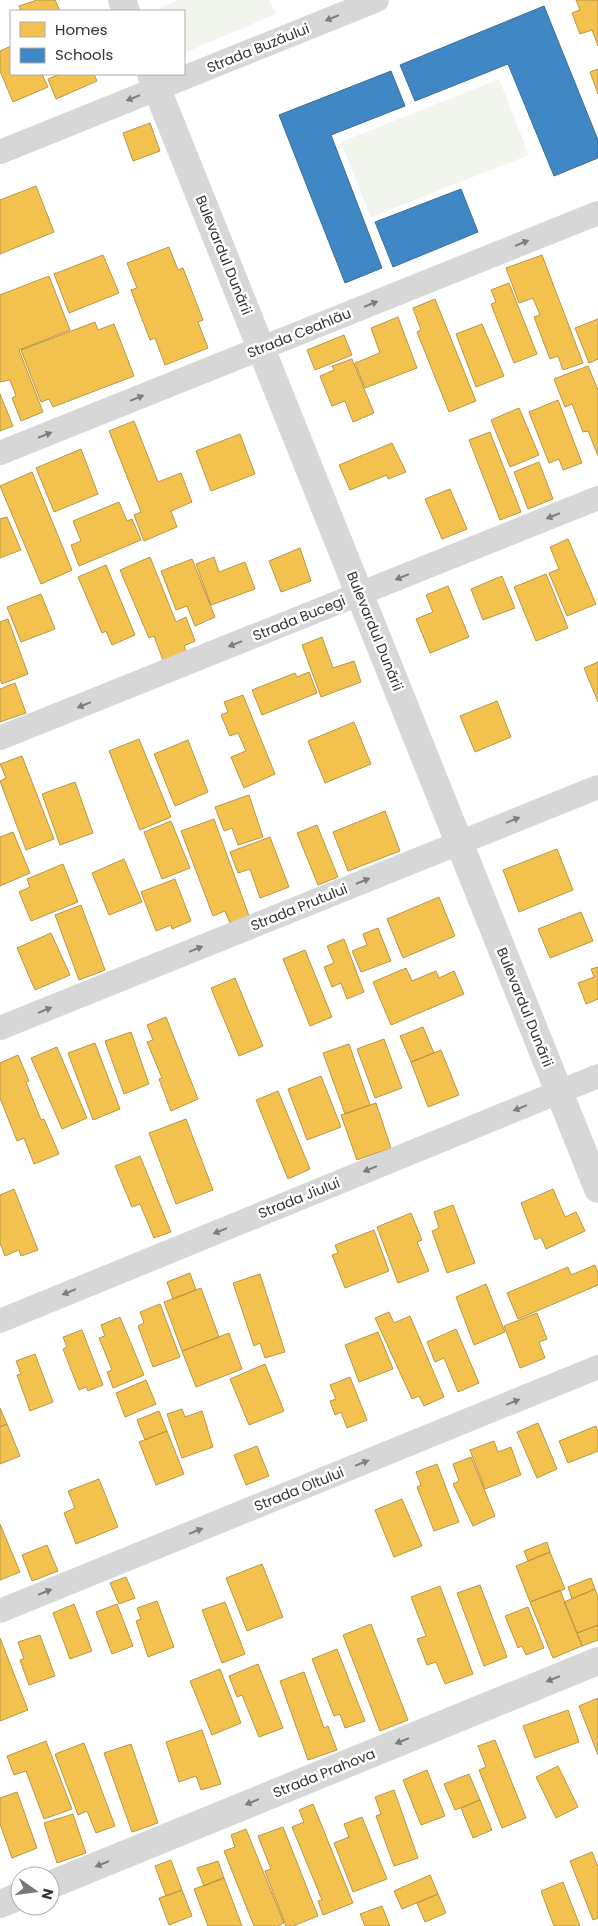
<svg xmlns="http://www.w3.org/2000/svg" width="598" height="1926" font-family="Poppins,sans-serif">
	<style>
		.green { fill: #f1f5ed }
		.homes { fill: #f2c14e; stroke: #b99646 }
		.schools { fill: #3f88c5; stroke: #3b6e99 }
		.lines { fill: none; stroke-linecap: round; stroke-linejoin: round }
		.minor { stroke: #d7d7d7; stroke-width: 24 }
		.tertiary { stroke: #d7d7d7; stroke-width: 28 }
		.oneway { fill: #7d7d7d }
		.labels { text-anchor: middle; stroke-width: 5; stroke-linejoin: round; paint-order: stroke }
		.street-label { font-size: 14px; fill: #333; stroke: #fff }
	</style>
	<rect width="100%" height="100%" fill="#fff"/>
	<path class="green" d="M178 0H269L276 14 184 53V11H159L158 9Z
		M499 79 529 155 371 217 341 142Z"/>
	<path class="homes" d="M37 0H55L60 11H21L19 6Z
		M576 0H598V46L592 30 580 34 572 13 580 10Z
		M11 46V74H42L48 87 13 102 0 71V51Z
		M598 69V94L590 72Z
		M60 74H94L97 81 56 99 48 79Z
		M150 123 160 151 133 161 123 133Z
		M36 186 54 232 0 254V200Z
		M169 247 178 270 183 268 203 320 198 322 208 348 165 365 155 338 150 340 131 290 137 288 127 263Z
		M103 255 119 293 69 313 54 274Z
		M542 255 583 363 563 370 558 356 550 359 534 317 540 315 533 298 519 303 506 268Z
		M49 276 70 330 19 350 43 412 21 421 12 398 16 396 10 380 0 382V295Z
		M509 283 537 354 514 363 491 304 496 302 491 290Z
		M435 299 476 401 449 412 417 332 421 330 413 308Z
		M398 317 417 368 365 388 355 363 380 353 371 328Z
		M598 319V359L589 363 575 328Z
		M95 322 98 330 114 324 134 376 53 407 49 399 41 402 21 350Z
		M482 324 504 376 476 387 456 334Z
		M344 335 352 355 315 370 307 350Z
		M352 359 374 413 353 422 345 401 332 406 320 376 334 370 332 366Z
		M588 366 598 390V456L588 431 583 432 572 404 565 407 554 379Z
		M0 394 13 426 0 431Z
		M558 400 582 463 563 470 559 459 549 463 529 412Z
		M519 408 539 455 510 467 491 420Z
		M134 421 158 482 181 473 192 502 171 511 177 527 144 541 134 515 141 512 109 431Z
		M490 432 521 512 500 520 469 440Z
		M240 434 255 474 211 491 196 451Z
		M392 443 406 472 388 479 387 475 350 490 339 465Z
		M81 449 98 494 54 512 36 468Z
		M539 462 553 499 528 509 514 472Z
		M32 472 72 570 41 584 0 486Z
		M450 489 467 529 442 539 425 499Z
		M119 502 127 521 132 519 141 540 79 566 71 545 81 541 73 521Z
		M7 517 21 550 0 558V519Z
		M568 539 596 604 567 616 549 573 559 569 550 547Z
		M300 548 311 581 281 592 269 561Z
		M150 557 176 622 186 617 195 641 184 646 187 653 164 663 154 636 149 638 120 570Z
		M214 557 219 572 245 562 255 589 211 605 196 564Z
		M192 559 215 617 195 626 187 606 176 610 161 571Z
		M106 565 135 635 112 645 106 631 102 633 78 577Z
		M546 574 568 628 536 641 514 587Z
		M502 576 515 608 483 620 471 589Z
		M448 586 469 637 430 653 416 619 433 612 426 595Z
		M41 594 55 629 21 642 7 607Z
		M8 619 28 674 2 684 0 679V622Z
		M322 637 333 668 354 661 361 682 321 697 302 645Z
		M598 662V702L584 668Z
		M309 672 317 693 262 715 252 690 295 673 297 677Z
		M15 683 26 713 0 722V689Z
		M243 695 275 774 244 788 231 757 246 751 238 733 230 736 221 715 228 712 224 702Z
		M497 701 511 737 475 752 460 716Z
		M354 722 371 764 325 783 308 741Z
		M139 739 171 817 140 830 109 751Z
		M188 740 208 792 175 806 154 754Z
		M22 756 54 839 26 850 0 781 6 778 0 764Z
		M75 782 93 833 60 845 42 794Z
		M249 795 263 837 238 845 232 828 224 831 215 807Z
		M385 811 400 851 348 871 333 832Z
		M214 819 249 916 230 923 225 911 213 916 181 831Z
		M171 821 190 868 162 879 144 832Z
		M317 825 338 877 318 885 297 833Z
		M13 832 30 873 0 886V837Z
		M270 837 289 887 260 898 250 869 238 873 230 852Z
		M557 849 573 890 519 912 503 870Z
		M124 859 142 902 109 915 92 873Z
		M63 864 78 902 31 921 19 892 30 887 27 879Z
		M175 879 191 921 172 929 171 925 156 931 141 892Z
		M439 897 455 936 403 958 387 919Z
		M81 905 105 970 79 980 55 915Z
		M581 912 593 941 550 958 538 929Z
		M378 928 391 961 361 972 352 951 367 945 363 934Z
		M51 933 70 975 35 990 17 948Z
		M344 939 364 992 347 999 341 983 332 987 324 967 334 963 327 946Z
		M305 950 332 1017 310 1026 283 959Z
		M598 967V999L586 1004 578 983 594 977 591 969Z
		M406 968 412 981 436 971 439 978 454 971 464 994 391 1025 373 982Z
		M235 978 263 1046 239 1056 211 988Z
		M166 1017 198 1099 171 1111 159 1079 162 1078 147 1042 153 1040 147 1025Z
		M423 1027 434 1053 411 1062 400 1036Z
		M131 1032 149 1084 124 1094 105 1041Z
		M384 1039 402 1088 375 1098 357 1049Z
		M95 1043 120 1109 93 1120 68 1053Z
		M349 1044 370 1105 345 1114 323 1053Z
		M57 1047 87 1118 62 1129 31 1058Z
		M441 1050 459 1095 428 1107 411 1062Z
		M18 1055 29 1081 26 1082 41 1120 44 1119 59 1154 34 1164 24 1138 17 1141 0 1098V1063Z
		M321 1076 341 1127 307 1140 288 1089Z
		M278 1091 310 1169 288 1179 256 1100Z
		M376 1103 391 1148 357 1160 341 1115Z
		M186 1119 213 1190 176 1204 149 1133Z
		M140 1156 171 1232 154 1238 140 1204 132 1207 115 1166Z
		M14 1189 38 1250 21 1256 19 1250 5 1256 0 1243V1195Z
		M553 1189 565 1217 576 1212 585 1231 546 1249 541 1237 535 1240 521 1203Z
		M453 1205 475 1263 447 1273 432 1231 439 1228 434 1212Z
		M411 1213 422 1240 417 1242 429 1271 398 1283 377 1227Z
		M374 1230 389 1271 345 1288 332 1255 338 1253 335 1245Z
		M595 1265 598 1273V1285L518 1319 507 1293 568 1267 571 1275Z
		M190 1273 196 1290 173 1299 167 1282Z
		M260 1274 285 1352 265 1358 260 1343 254 1346 233 1283Z
		M486 1284 505 1332 474 1345 456 1297Z
		M201 1288 219 1337 182 1351 164 1302Z
		M160 1304 180 1357 153 1367 138 1326 144 1323 140 1312Z
		M389 1312 394 1323 410 1316 444 1397 424 1406 419 1396 412 1399 375 1318Z
		M537 1313 547 1339 539 1342 545 1358 520 1368 504 1326Z
		M120 1317 144 1375 113 1388 107 1372 112 1370 99 1338 105 1336 101 1325Z
		M456 1329 479 1383 458 1392 444 1358 435 1362 427 1342Z
		M82 1330 103 1385 88 1391 86 1387 79 1390 63 1349 67 1347 63 1337Z
		M378 1332 393 1369 359 1382 345 1345Z
		M229 1333 242 1369 196 1387 182 1351Z
		M35 1354 53 1402 30 1411 17 1375 21 1374 16 1361Z
		M265 1364 284 1411 249 1425 230 1379Z
		M350 1377 367 1420 347 1428 341 1412 335 1415 330 1401 336 1399 330 1385Z
		M146 1380 156 1404 125 1417 116 1393Z
		M0 1408 7 1424 0 1427Z
		M182 1409 185 1417 202 1411 213 1447 182 1458 167 1414Z
		M159 1411 167 1431 145 1440 137 1420Z
		M538 1423 557 1469 537 1478 517 1432Z
		M7 1424 20 1456 0 1464V1427Z
		M596 1426 598 1432V1451L568 1463 559 1441Z
		M167 1431 184 1474 156 1485 139 1442Z
		M494 1441 498 1452 511 1447 521 1475 485 1489 470 1450Z
		M257 1446 269 1476 246 1485 234 1455Z
		M471 1457 495 1516 473 1526 453 1484 459 1481 453 1464Z
		M437 1464 459 1522 434 1531 417 1487 421 1485 416 1472Z
		M99 1479 118 1527 76 1544 64 1513 75 1508 68 1491Z
		M402 1499 422 1546 394 1557 375 1510Z
		M0 1524 20 1572 0 1580Z
		M547 1542 550 1552 528 1561 524 1551Z
		M47 1545 58 1571 32 1581 22 1555Z
		M550 1552 565 1589 530 1602 516 1566Z
		M262 1564 283 1617 247 1631 226 1578Z
		M126 1577 135 1598 119 1604 110 1583Z
		M591 1578 595 1589 572 1599 568 1587Z
		M480 1585 507 1657 484 1666 457 1593Z
		M440 1586 473 1674 445 1684 436 1662 427 1665 417 1639 426 1636 411 1597Z
		M595 1589 598 1597V1625L577 1633 564 1602Z
		M560 1590 582 1646 553 1658 530 1602Z
		M157 1601 174 1647 148 1657 136 1621 141 1619 137 1608Z
		M225 1602 245 1654 222 1663 202 1610Z
		M74 1604 92 1651 70 1659 53 1613Z
		M117 1604 133 1646 112 1654 96 1612Z
		M528 1607 544 1648 526 1655 522 1646 518 1648 505 1616Z
		M371 1624 408 1720 380 1731 343 1635Z
		M598 1625V1640L582 1646 577 1633Z
		M40 1635 55 1676 29 1685 20 1660 24 1659 18 1642Z
		M0 1638 28 1710 0 1721Z
		M337 1649 365 1721 345 1728 340 1714 334 1716 312 1659Z
		M258 1664 283 1728 259 1737 242 1695 237 1697 229 1676Z
		M220 1669 241 1723 212 1735 190 1681Z
		M304 1672 324 1728 328 1726 337 1750 308 1760 280 1681Z
		M598 1698V1755L579 1706Z
		M568 1710 579 1742 535 1758 523 1726Z
		M202 1730 221 1784 201 1790 196 1776 179 1782 166 1742Z
		M495 1740 526 1818 502 1828 479 1770 486 1767 478 1746Z
		M46 1741 72 1809 44 1819 26 1771 14 1775 7 1756Z
		M84 1743 115 1826 96 1833 87 1811 78 1815 55 1754Z
		M131 1744 158 1823 132 1832 104 1753Z
		M558 1766 578 1807 556 1818 536 1777Z
		M427 1770 445 1816 421 1825 403 1780Z
		M469 1774 480 1800 455 1810 444 1784Z
		M394 1790 418 1858 394 1866 376 1816 381 1814 375 1797Z
		M17 1792 37 1848 12 1858 0 1824V1798Z
		M480 1800 492 1830 473 1838 461 1808Z
		M313 1804 353 1903 323 1915 318 1901 322 1900 292 1827 304 1822 299 1810Z
		M73 1814 86 1853 57 1863 44 1823Z
		M362 1817 387 1879 353 1892 334 1843 349 1837 344 1824Z
		M283 1827 318 1916 293 1926H286L265 1871 271 1869 258 1836Z
		M246 1829 284 1923 277 1926H254L224 1851 235 1847 231 1835Z
		M592 1852 598 1867V1918L593 1920 570 1861Z
		M171 1860 182 1890 166 1896 155 1866Z
		M218 1861 224 1878 204 1886 197 1868Z
		M430 1875 438 1894 402 1909 394 1891Z
		M224 1878 242 1926H208L194 1889Z
		M563 1882 580 1926H554L541 1891Z
		M182 1890 192 1916 169 1925 159 1898Z
		M438 1894 446 1913 425 1922 417 1903Z
		M382 1906 390 1926H365L360 1914Z"/>
	<path class="schools" d="M544 6 598 140V158L554 176 508 64 415 101 400 65Z
		M391 71 405 106 331 135 382 268 345 283 279 115Z
		M461 189 478 232 393 267 375 222Z"/>
	<g class="lines">
		<path class="minor" d="M0 152 377 0
			M0 453 598 213
			M0 738 598 498
			M0 1028 598 787
			M0 1321 598 1076
			M0 1611 598 1367"/>
		<path class="tertiary" d="M122 0 126 11
			M151 74 598 1189
			M50 1885 598 1661
			M0 1904 20 1896"/>
	</g>
	<defs><path id="oneway-solid" d="M-6-.8H1V-3.2L6.5 0L1 3.2V.8H-6Z" transform="scale(1.25)"/></defs>
	<g class="oneway">
		<use href="#oneway-solid" transform="translate(332 18) rotate(158)"/>
		<use href="#oneway-solid" transform="translate(133 98) rotate(158)"/>
		<use href="#oneway-solid" transform="translate(522 243) rotate(-22)"/>
		<use href="#oneway-solid" transform="translate(371 304) rotate(-22)"/>
		<use href="#oneway-solid" transform="translate(137 398) rotate(-22)"/>
		<use href="#oneway-solid" transform="translate(45 435) rotate(-22)"/>
		<use href="#oneway-solid" transform="translate(553 516) rotate(158)"/>
		<use href="#oneway-solid" transform="translate(402 577) rotate(158)"/>
		<use href="#oneway-solid" transform="translate(235 644) rotate(158)"/>
		<use href="#oneway-solid" transform="translate(84 705) rotate(158)"/>
		<use href="#oneway-solid" transform="translate(513 820) rotate(-22)"/>
		<use href="#oneway-solid" transform="translate(363 881) rotate(-22)"/>
		<use href="#oneway-solid" transform="translate(196 949) rotate(-22)"/>
		<use href="#oneway-solid" transform="translate(45 1010) rotate(-22)"/>
		<use href="#oneway-solid" transform="translate(520 1108) rotate(158)"/>
		<use href="#oneway-solid" transform="translate(370 1169) rotate(158)"/>
		<use href="#oneway-solid" transform="translate(220 1231) rotate(158)"/>
		<use href="#oneway-solid" transform="translate(69 1292) rotate(158)"/>
		<use href="#oneway-solid" transform="translate(513 1402) rotate(-22)"/>
		<use href="#oneway-solid" transform="translate(362 1463) rotate(-22)"/>
		<use href="#oneway-solid" transform="translate(196 1531) rotate(-22)"/>
		<use href="#oneway-solid" transform="translate(45 1592) rotate(-22)"/>
		<use href="#oneway-solid" transform="translate(553 1679) rotate(158)"/>
		<use href="#oneway-solid" transform="translate(402 1741) rotate(158)"/>
		<use href="#oneway-solid" transform="translate(252 1802) rotate(158)"/>
		<use href="#oneway-solid" transform="translate(102 1864) rotate(158)"/>
	</g>
	<g class="labels">
		<g class="street-label">
			<text transform="translate(258 48) rotate(-22)" y="5">Strada Buzăului</text>
			<text transform="translate(224 255) rotate(68)" y="5">Bulevardul Dunării</text>
			<text transform="translate(299 333) rotate(-22)" y="5">Strada Ceahlău</text>
			<text transform="translate(299 618) rotate(-22)" y="5">Strada Bucegi</text>
			<text transform="translate(375 631) rotate(68)" y="5">Bulevardul Dunării</text>
			<text transform="translate(299 907) rotate(-22)" y="5">Strada Prutului</text>
			<text transform="translate(525 1007) rotate(68)" y="5">Bulevardul Dunării</text>
			<text transform="translate(299 1198) rotate(-22)" y="5">Strada Jiului</text>
			<text transform="translate(299 1489) rotate(-22)" y="5">Strada Oltului</text>
			<text transform="translate(324 1773) rotate(-22)" y="5">Strada Prahova</text>
		</g>
	</g>
	<rect x="10" y="10" width="175" height="65" fill="#ffffff" stroke="#adadad"/>
	<rect x="20" y="22" width="25" height="15" fill="#f2c14e" stroke="#adadad"/>
	<text x="55" y="35" font-size="15" fill="#333333">Homes</text>
	<rect x="20" y="48" width="25" height="15" fill="#3f88c5" stroke="#adadad"/>
	<text x="55" y="60" font-size="15" fill="#333333">Schools</text>
	<g transform="translate(35 1891) rotate(104)"><circle r="24" fill="#ffffff" stroke="#adadad"/>
	<path d="M0-4L9 19L0 12L-9 19Z" fill="#7a7a7a"/>
	<text y="-8" font-size="14" font-weight="bold" text-anchor="middle" fill="#333333">N</text>
	</g>
</svg>
